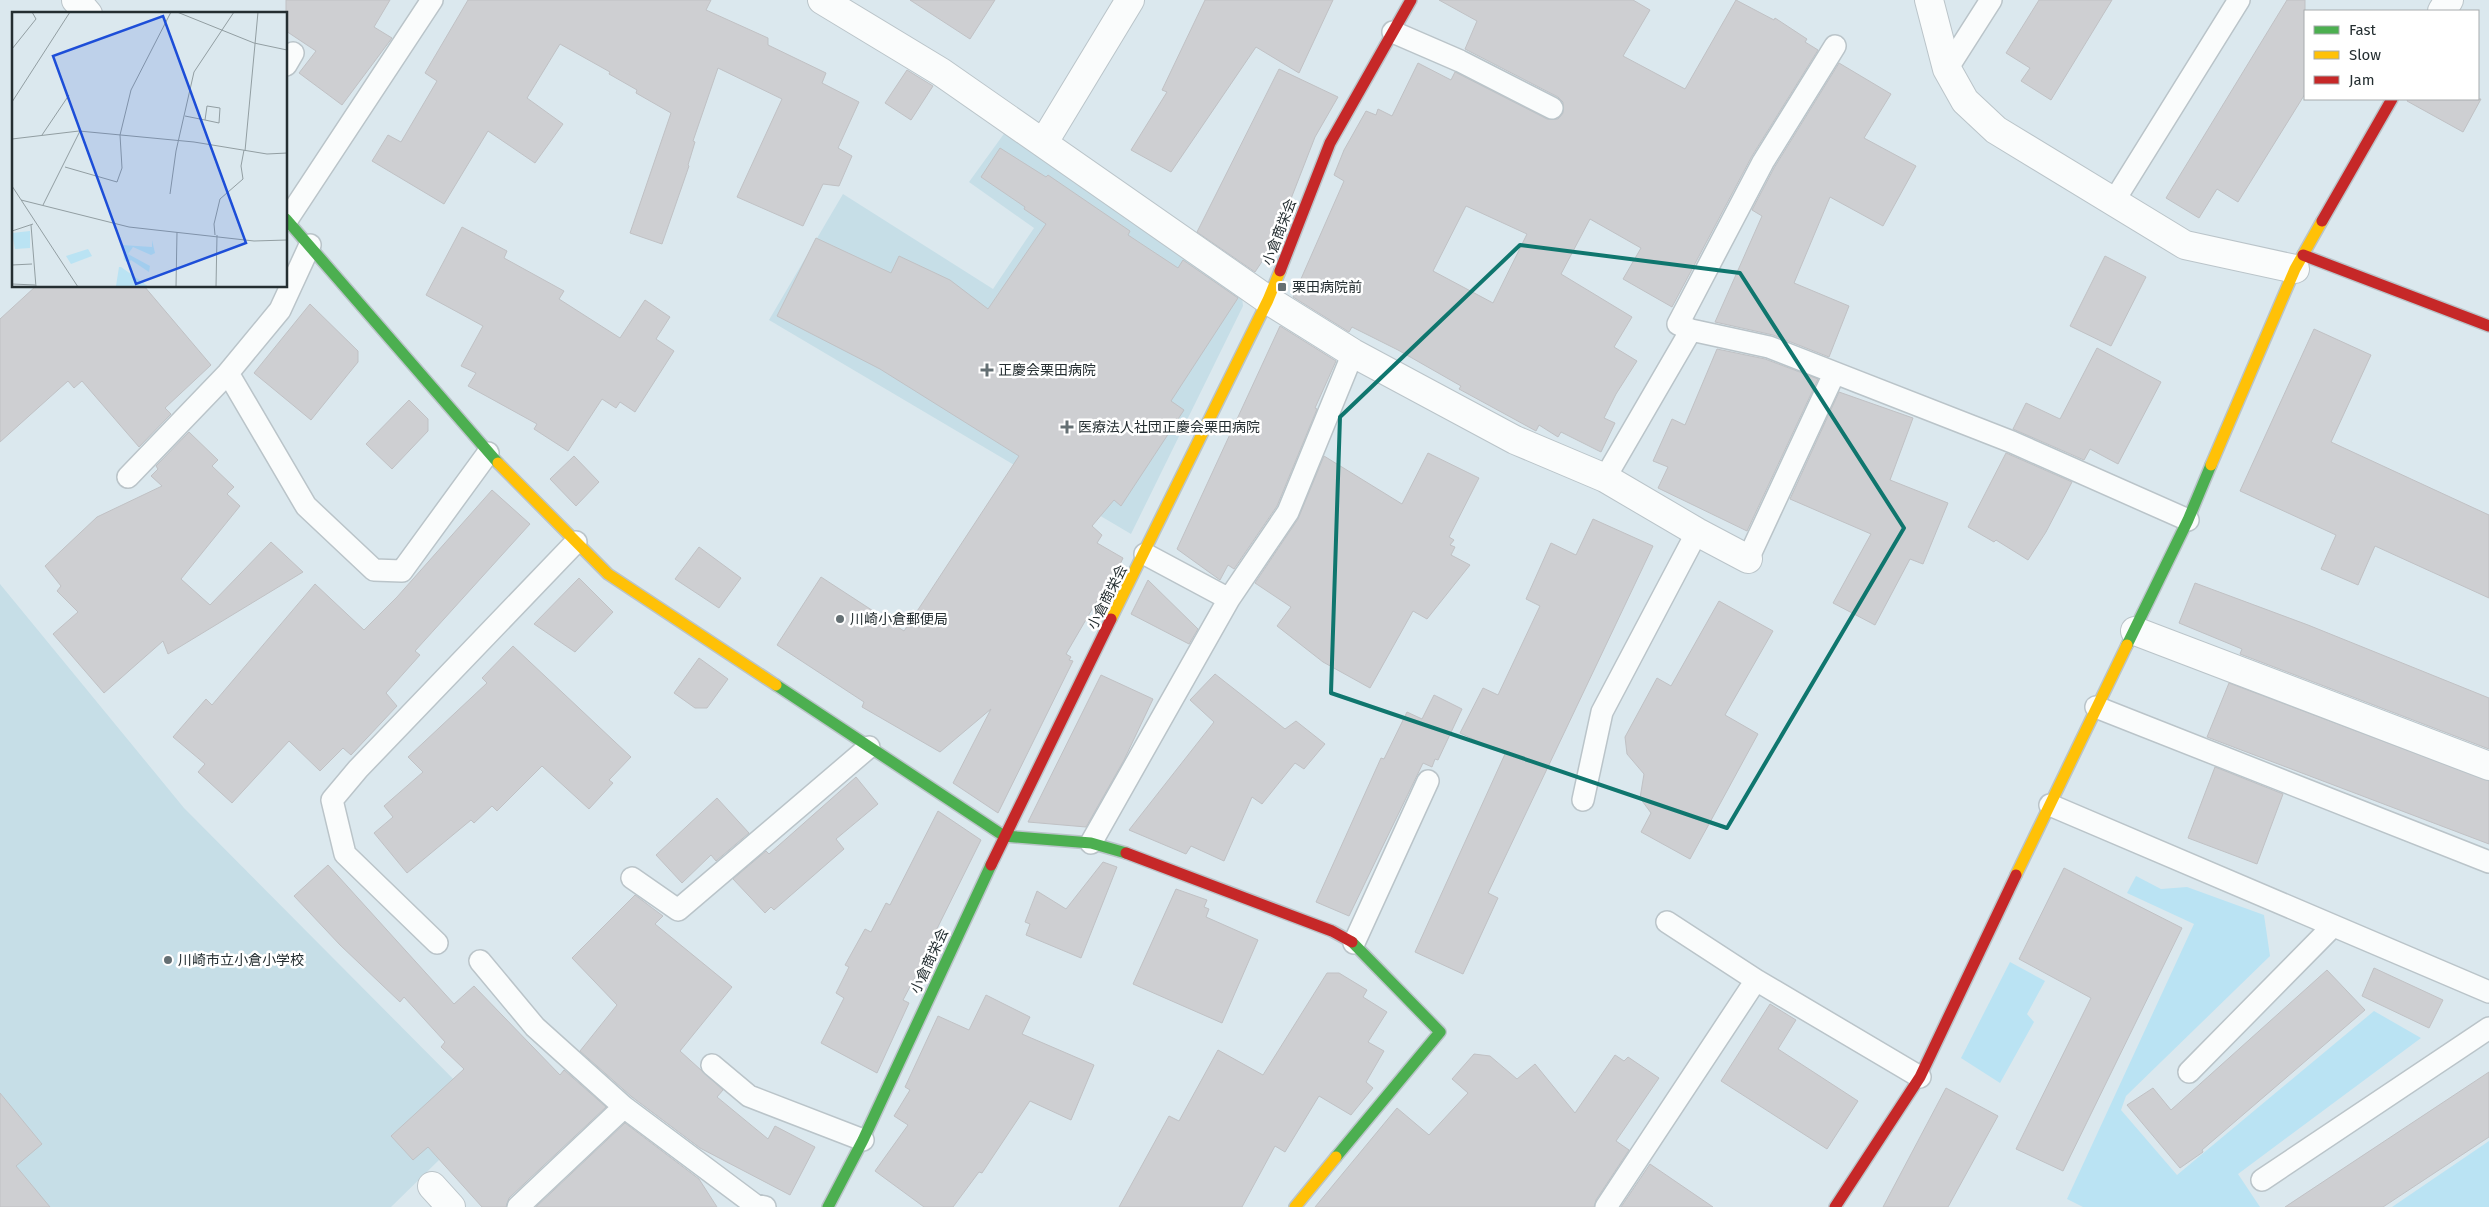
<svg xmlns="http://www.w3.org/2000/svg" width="2489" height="1207" font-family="'Fira Sans','Noto Sans JP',sans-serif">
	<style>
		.built { fill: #c6dee7 }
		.green { fill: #bae3f3 }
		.building { fill: #cecfd2; stroke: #c0c1c4; fill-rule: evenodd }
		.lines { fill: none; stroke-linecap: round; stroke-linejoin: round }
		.lane-casing { stroke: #bac4c9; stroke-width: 24 }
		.street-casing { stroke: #bac4c9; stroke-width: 30 }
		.fast-casing { stroke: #bac4c9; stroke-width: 14 }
		.slow-casing { stroke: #bac4c9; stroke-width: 14 }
		.jam-casing { stroke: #bac4c9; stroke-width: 14 }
		.lane { stroke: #fafcfc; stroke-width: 21 }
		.street { stroke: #fafcfc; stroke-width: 28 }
		.fast { stroke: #4caf50; stroke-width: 11 }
		.slow { stroke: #ffc107; stroke-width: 11 }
		.jam { stroke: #c62828; stroke-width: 11 }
		.marked { fill: none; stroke: #0f766e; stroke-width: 4; stroke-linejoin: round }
		.poi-dot { fill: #646f73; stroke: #fff; stroke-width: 2 }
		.labels { text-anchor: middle; stroke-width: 5; stroke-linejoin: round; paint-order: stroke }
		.street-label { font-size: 14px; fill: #242e31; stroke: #fff }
		.poi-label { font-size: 14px; fill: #242e31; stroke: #fff; text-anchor: start }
		.inset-road { fill: none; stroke: #929ea2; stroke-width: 1 }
		.view { fill: #1d4ed8; fill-opacity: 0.15; stroke: #1d4ed8; stroke-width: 2.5 }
		.inset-edge { fill: none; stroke: #242e31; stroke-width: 2.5 }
	</style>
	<rect width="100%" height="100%" fill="#dbe8ee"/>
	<path class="built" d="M1006 131 1241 288 1243 306 1131 534 769 320 843 194 993 289 1034 228 969 182Z
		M0 584 184 808 487 1113 391 1207H0Z"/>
	<path class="green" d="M2136 876 2161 889 2187 887 2264 915 2270 956 2126 1096 2121 1110 2177 1175 2374 1011 2421 1038 2238 1174 2260 1207H2083L2067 1199 2194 924 2127 893Z
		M2010 962 2045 981 2027 1014 2034 1022 2000 1083 1961 1058Z
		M2489 1141V1207H2392Z"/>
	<path class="building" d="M286 0H390L374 27 392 38 342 105 299 73 316 51 286 31Z
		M468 0H711L706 10 768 38V45L826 73 822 83 859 102 838 148 852 156 839 186 823 184 803 226 737 197 782 99 718 68 693 141 695 142 688 165 689 166 662 244 630 233 671 113 636 93 637 90 609 74 610 72 560 44 527 98 563 124 535 163 488 131 444 204 372 161 388 135 401 142 437 81 425 73Z
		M910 0H995L970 39Z
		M1205 0H1333L1299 73 1256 47 1171 172 1131 150 1167 92 1162 90Z
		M1439 0H1633L1650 10 1623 56 1685 89 1736 0 1774 20 1775 18 1807 39 1805 42 1818 50 1752 156 1672 307 1623 279 1641 248 1590 219 1561 274 1632 317 1614 347 1637 361 1616 394 1604 418 1615 423 1601 452 1561 432 1558 437 1539 425 1536 431 1459 389 1461 386 1398 350 1352 327 1349 332 1293 297 1344 181 1334 175 1344 150 1366 111 1376 115 1378 109 1392 116 1418 63 1451 80 1455 72 1547 119H1558L1563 113V102L1558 97 1465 49 1477 21ZM1466 206 1527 234 1493 303 1433 271Z
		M2039 0H2112L2051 100 2021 81 2030 68 2006 53Z
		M2287 0H2305V94L2238 202 2217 189 2199 218 2166 198Z
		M1839 63 1891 94 1864 138 1916 166 1883 226 1830 197 1794 283 1849 306 1829 357 1773 335 1715 322 1762 216 1752 210 1774 168Z
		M1279 69 1338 97 1315 137 1273 245 1255 272 1197 232Z
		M907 70 933 86 911 120 885 103Z
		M2408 99H2481L2463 132 2407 101Z
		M1000 148 1046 177 1048 175 1130 231 1128 235 1178 268 1183 260 1238 298 1171 401 1184 410 1121 506 1114 500 1092 526 1102 535 1097 543 1123 558 1103 601 1098 599 1066 654 1071 657 1069 660 1073 661 998 813 953 783 991 709 940 752 862 707 864 702 777 645 821 577 904 631 1019 456 880 369 777 316 816 238 891 273 899 256 950 280 988 309 1046 224 1024 209 1025 207 981 177Z
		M462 227 507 251 504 258 564 291 559 299 620 338 645 300 670 317 656 339 674 351 635 412 620 402 616 408 602 399 568 451 534 429 537 424 468 386 476 373 461 366 483 326 426 295Z
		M2105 256 2146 277 2111 346 2070 326Z
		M36 286H144L211 365 165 408 171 414 139 447 82 381 74 388 68 381 0 442V319Z
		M310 304 358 351V362L311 420 254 373Z
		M1280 326 1336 361 1315 408 1317 409 1277 506 1234 569 1228 565 1220 580 1177 549Z
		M2314 329 2371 355 2331 442 2489 515V598L2375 546 2358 585 2321 569 2336 535 2240 491Z
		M2097 348 2161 382 2118 464 2090 449 2084 460 2013 429 2026 403 2060 419Z
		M1717 349 1765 359 1818 379 1747 531 1658 488 1668 467 1653 461 1672 419 1685 425Z
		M1839 392 1913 418 1890 480 1948 503 1923 564 1910 559 1875 625 1833 603 1871 534 1790 499Z
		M409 400 428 419V431L392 469 366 444Z
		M189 432 218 460 212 466 234 487 227 494 240 506 181 579 210 605 271 542 303 572 168 654 163 641 104 693 53 634 78 612 57 591 61 586 45 566 97 517 162 486 151 476 158 469 156 466Z
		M1428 453 1479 478 1449 537 1454 540 1450 545 1455 547 1451 555 1470 565 1427 619 1413 611 1370 688 1323 662 1277 626 1291 607 1255 583 1298 519 1324 456 1402 504Z
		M2006 453 2072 482 2046 532 2028 560 1996 540 1994 542 1968 527Z
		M574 456 599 482 576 506 550 479Z
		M492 490 530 524 415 651 420 655 386 693 397 706 351 755 343 748 320 771 289 741 232 803 198 772 205 764 173 737 206 699 212 705 315 584 364 630 397 597Z
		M1593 519 1653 546 1488 893 1498 898 1463 974 1415 952 1505 754 1460 733 1483 688 1498 695 1540 606 1526 599 1551 543 1576 555Z
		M699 547 741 578 719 608 675 579Z
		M579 578 613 612 575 652 534 624Z
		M1148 580 1198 629 1189 644 1131 614Z
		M2195 583 2308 625 2489 698V749L2240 654 2242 649 2179 623Z
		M1719 601 1773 631 1725 715 1758 734 1690 859 1641 832 1651 813 1640 798 1644 774 1627 754 1625 737 1657 678 1671 686Z
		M513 646 631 757 609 780 613 783 589 809 542 766 497 811 492 806 474 823 471 820 407 873 374 833 393 817 384 806 423 772 408 757 487 683 482 678Z
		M699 658 728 679 707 708H695L674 693Z
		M1215 674 1285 729 1296 721 1325 744 1304 769 1295 763 1262 804 1252 797 1224 861 1191 846 1186 854 1129 830 1214 722 1190 700Z
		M1101 675 1153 699 1124 760 1086 827 1028 822Z
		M2229 683 2489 781V844L2207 737Z
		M1434 695 1462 709 1438 760 1435 759 1432 767 1423 763 1349 916 1316 902 1381 758 1384 759 1407 712 1422 719Z
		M2215 767 2283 794 2257 864 2188 838Z
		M856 777 878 804 836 839 844 849 774 910 771 907 765 913 733 879 766 851 769 854Z
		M717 798 749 833 716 861 711 855 682 883 656 855Z
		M938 811 981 840 922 959 924 960 903 1000 909 1003 877 1073 821 1043 844 998 836 993 849 967 845 965 865 929 871 932 886 903 890 905Z
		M1103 862 1117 867 1081 958 1026 935 1030 924 1025 922 1037 891 1066 909Z
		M328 865 454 1004 474 986 560 1075 564 1070 606 1107 509 1198 506 1207H482L428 1147 413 1160 391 1136 464 1069 441 1047 445 1042 404 997 400 1002 340 945 294 896Z
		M2064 868 2182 928 2063 1171 2016 1149 2091 998 2019 959Z
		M1176 889 1207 900 1204 907 1209 909 1206 917 1258 940 1222 1023 1133 984Z
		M635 895 663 916 655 924 732 987 680 1051 723 1090 717 1097 768 1139 775 1126 815 1147 790 1195 700 1148 632 1097 580 1051 617 1005 572 958Z
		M2374 968 2443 1000 2429 1028 2362 996Z
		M2327 970 2365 1010 2202 1150 2203 1152 2180 1168 2127 1105 2153 1088 2171 1110Z
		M1327 973H1339L1367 990 1363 997 1387 1012 1368 1042 1384 1051 1366 1082 1373 1088 1351 1115 1319 1096 1285 1152 1275 1146 1242 1207H1119L1169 1116 1179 1121 1218 1050 1263 1075Z
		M986 995 1030 1017 1022 1034 1094 1065 1071 1120 1030 1101 982 1173 979 1172 953 1207H924L875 1171 908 1125 894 1116 910 1090 905 1087 938 1016 969 1030Z
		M1770 1004 1796 1020 1778 1049 1858 1101 1827 1149 1721 1081Z
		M1474 1054 1490 1056 1517 1079 1535 1064 1575 1113 1615 1055 1624 1061 1628 1057 1659 1078 1616 1141 1629 1150 1596 1200 1594 1207H1315L1397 1108 1429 1135 1468 1093 1452 1079Z
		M2489 1072V1137L2383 1207H2285Z
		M1946 1088 1998 1116 1948 1207H1883Z
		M0 1093 42 1144 16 1166 50 1207H0Z
		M625 1123 699 1179 717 1207H536Z
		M1650 1164 1713 1207H1621Z"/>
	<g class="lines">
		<g class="lane-casing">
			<path id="lane" d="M1393 32 1460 61 1552 108
				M286 65 293 53
				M1947 69 1991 0
				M2114 201 2239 0
				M287 220 432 0
				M1691 330 1769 347 2012 442 2188 520
				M228 373 306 506 374 570 402 571 488 453
				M128 477 228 373 280 310 310 245
				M1605 478 1691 330 1678 324 1763 162 1835 46
				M1145 554 1229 599
				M1748 559 1834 374
				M2096 707 2489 862
				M1583 800 1602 712 1697 532
				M2050 805 2489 992
				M1091 843 1229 599 1288 512 1353 353
				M632 878 678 910 869 747
				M1667 922 1756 980 1920 1077
				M437 943 345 854 332 800 358 769 576 542
				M1354 943 1428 781
				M480 961 535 1027 624 1107 755 1205 765 1207
				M712 1065 749 1096 863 1140
				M2189 1072 2332 927
				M2262 1180 2489 1028
				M518 1207 624 1107
				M1606 1207 1756 980"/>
		</g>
		<g class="street-casing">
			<path id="street" d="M76 0 88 14
				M822 0 941 72 1268 300 1353 353 1515 440 1605 478 1697 532 1748 559
				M1929 0 1947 69 1965 101 1996 130 2185 245 2295 269
				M2442 11 2449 0
				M1044 142 1130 0
				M2135 631 2489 766
				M432 1186 451 1207"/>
		</g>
		<g class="fast-casing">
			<path id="fast" d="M286 219 498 463
				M2127 645 2188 520 2211 465
				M776 685 1004 836 1091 843 1126 853
				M1336 1157 1440 1032 1352 942
				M828 1207 863 1140 991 865"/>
		</g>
		<g class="slow-casing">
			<path id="slow" d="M498 463 608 574 776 685
				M2211 465 2295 269 2322 221
				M1111 619 1268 300 1280 271
				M2016 875 2127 645
				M1295 1207 1336 1157"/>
		</g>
		<g class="jam-casing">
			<path id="jam" d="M2322 221 2392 99
				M2303 255 2489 326
				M1280 271 1330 143 1411 0
				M1126 853 1332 931 1352 942
				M991 865 1111 619
				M1835 1207 1920 1077 2016 875"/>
		</g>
		<use href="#lane" class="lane"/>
		<use href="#street" class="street"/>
		<use href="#fast" class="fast"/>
		<use href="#slow" class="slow"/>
		<use href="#jam" class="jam"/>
	</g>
	<path class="marked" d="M1520 245 1740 273 1904 528 1727 828 1331 693 1340 417Z"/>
	<g class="poi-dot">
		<rect x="1277" y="282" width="10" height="10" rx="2.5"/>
		<path d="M984.5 362.5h5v5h5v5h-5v5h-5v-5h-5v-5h5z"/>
		<path d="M1064.5 419.5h5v5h5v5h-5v5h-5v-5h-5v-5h5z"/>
		<circle cx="840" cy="619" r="5"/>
		<circle cx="168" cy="960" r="5"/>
	</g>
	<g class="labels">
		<g class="street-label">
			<text transform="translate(1279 232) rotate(-69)" y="5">小倉商栄会</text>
			<text transform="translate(1107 597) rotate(-63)" y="5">小倉商栄会</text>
			<text transform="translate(929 961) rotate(-65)" y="5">小倉商栄会</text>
		</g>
		<g class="poi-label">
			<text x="1292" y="292">栗田病院前</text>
			<text x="998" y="375">正慶会栗田病院</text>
			<text x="1078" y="432">医療法人社団正慶会栗田病院</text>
			<text x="850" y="624">川崎小倉郵便局</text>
			<text x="178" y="965">川崎市立小倉小学校</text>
		</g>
	</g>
	<g transform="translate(12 12)">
		<rect width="275" height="275" fill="#dbe8ee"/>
		<path d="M18 219V236L3 237 0 221ZM140 228 143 241 139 243 121 235 116 242 138 254 137 260 119 248 116 251 112 248 110 233 140 235ZM76 237 80 244 59 252 54 244ZM107 255H109L137 275 104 274Z" fill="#bae3f3"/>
		<path class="inset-road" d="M165 0 242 31 275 38M0 37 24 7 20 0M0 90 58 0M173 104 193 108 207 111 208 96 195 94 193 108M30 123 57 83M0 127 67 119 182 130 255 142 275 141M233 139 246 0M53 155 105 170 110 156 108 123 119 78 159 0M0 174 66 275M158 182 164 139 182 60 222 0M9 188 117 215 242 229 275 228M31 193 68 119M19 213 24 275M0 219 21 212M203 223 202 212 208 187 231 167 229 154 232 138M0 253 20 252M0 272 23 273M164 275 165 220M204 275 205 223"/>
		<path class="view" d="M151 4 234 231 124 272 41 44Z"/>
		<rect width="275" height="275" class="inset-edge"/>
	</g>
	<rect x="2304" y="10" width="175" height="90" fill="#ffffff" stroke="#a7abad"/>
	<rect x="2314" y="26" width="25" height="8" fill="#4caf50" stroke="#a7abad"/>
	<text x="2349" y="35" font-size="15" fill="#242e31">Fast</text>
	<rect x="2314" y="51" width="25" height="8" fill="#ffc107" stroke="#a7abad"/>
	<text x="2349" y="60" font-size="15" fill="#242e31">Slow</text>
	<rect x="2314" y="76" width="25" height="8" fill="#c62828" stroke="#a7abad"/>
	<text x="2349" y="85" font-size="15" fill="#242e31">Jam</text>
</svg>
